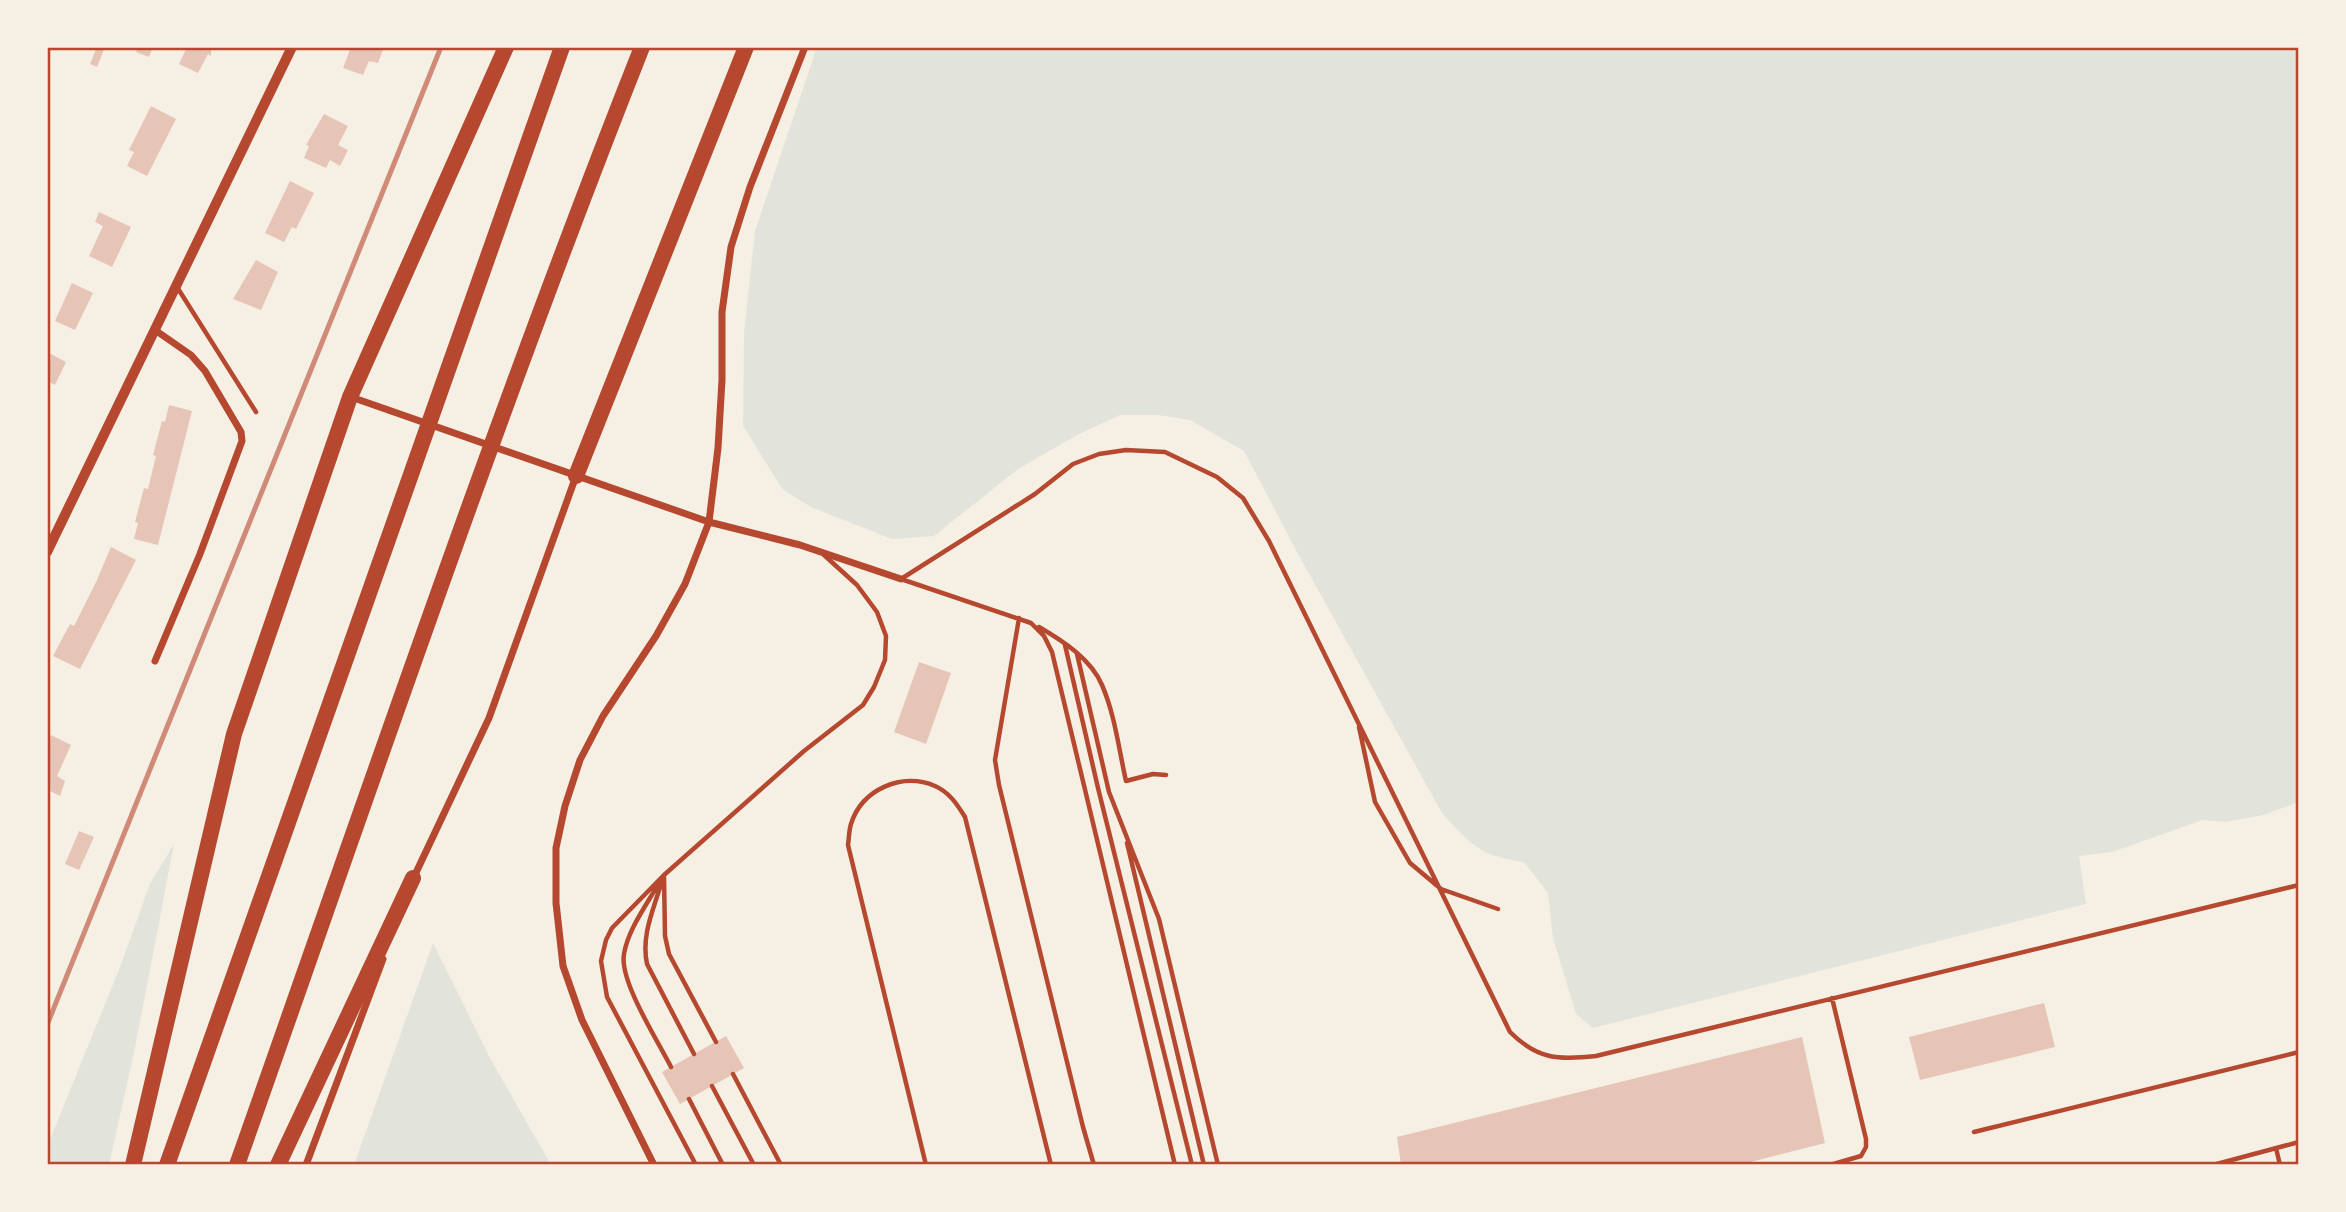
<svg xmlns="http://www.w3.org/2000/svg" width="2346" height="1212" font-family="'Fira Sans Condensed',sans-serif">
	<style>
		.green { fill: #e2e4dc }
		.building { fill: #e6c5b7 }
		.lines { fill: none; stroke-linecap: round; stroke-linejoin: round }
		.service { stroke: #b5482f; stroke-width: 4.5 }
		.minor { stroke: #b5482f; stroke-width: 7 }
		.tertiary { stroke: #b5482f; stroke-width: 10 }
		.motorway { stroke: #b5482f; stroke-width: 16 }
		.rail { stroke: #cf8b77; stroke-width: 5 }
		.neatline { fill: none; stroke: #b5482f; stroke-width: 2.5 }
	</style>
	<rect width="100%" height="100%" fill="#f6efe4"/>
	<path class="green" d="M817 47H2299V802L2263 815 2226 822 2203 820 2112 852 2079 856 2086 904 1593 1028 1576 1014 1553 938 1548 893 1524 862C1480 856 1471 845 1442 813L1297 552 1244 451 1190 420 1158 415H1120L1077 435 1018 469 934 536 892 539 811 507 783 490 743 426 744 333 755 231Z
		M174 844 135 1048 109 1165H47V1147L120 967 150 884Z
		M433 943 490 1058 551 1165H354Z"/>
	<path class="building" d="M91 47H105L97 67 90 64 96 49Z
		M138 47H153L149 57 136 52Z
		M187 47H211V56L208 54 198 73 179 64Z
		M351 47H384L378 63 369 61 363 75 343 68Z
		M151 106 176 119 147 176 127 166 134 152 129 150Z
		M324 114 348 126 338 145 348 150 340 166 330 160 326 168 304 158 309 146 306 145Z
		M290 181 314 193 296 229 292 227 284 242 265 233Z
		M99 212 131 227 112 267 89 256 103 226 95 222Z
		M256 260 278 272 261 310 233 299Z
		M72 283 93 293 75 330 55 321Z
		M47 352 66 362 55 385 47 381Z
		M169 405 192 411 158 545 134 539 138 523 135 522 144 488 148 489 156 456 153 455 162 421 165 422Z
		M111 547 136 560 80 669 53 656 70 624 74 626 97 580Z
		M919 662 951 673 926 744 894 732Z
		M51 735 71 745 57 776 65 781 60 796 50 791 47 798V744Z
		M79 831 94 837 79 870 65 864Z
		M2044 1003 2055 1047 1920 1080 1909 1037Z
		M726 1036 744 1068 680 1104 662 1072Z
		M1802 1037 1825 1143 1739 1165H1401L1397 1137Z"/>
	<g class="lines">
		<path class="service" d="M177 287 256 412
			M901 579 1035 494 1073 464 1099 454 1126 450 1165 452 1217 477 1243 498 1269 541 1510 1032C1538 1060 1559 1060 1596 1056L2299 885
			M901 579 1031 623 1044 636 1052 652 1175 1165
			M1019 618 995 760 999 785 1083 1127 1094 1165
			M1039 627C1063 641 1091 659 1102 685 1115 715 1119 750 1126 781L1153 774 1166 775
			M1065 645 1098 788 1192 1165
			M1077 654 1109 792 1159 919 1218 1165
			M1359 727 1375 802 1410 863 1441 889 1498 909
			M1127 843 1204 1165
			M664 876 665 936 669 954 716 1042
			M660 881C648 903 628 929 624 954 619 981 658 1041 671 1067
			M661 884C653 911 641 936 647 964L694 1054
			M733 1074 781 1165
			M712 1086 754 1165
			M689 1099 723 1165
			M1974 1132 2299 1052
			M2276 1148 2280 1165
			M696 1165 607 997 601 961 606 940 612 928 664 875 804 751 863 705 874 687 885 660 886 636 877 612 857 585 824 555
			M926 1165 848 845C849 838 849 830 851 824 862 789 902 772 935 786 949 792 957 804 965 817L1051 1165
			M1830 1165 1861 1156 1866 1147V1139L1832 998
			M2213 1165 2299 1142"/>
		<path class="minor" d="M351 397 709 522 800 545 901 579
			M155 661 200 554 242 441 241 432 205 371 191 355 155 330
			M413 879 489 718 576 476
			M306 1165 383 959
			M654 1165 582 1020 563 966 556 903V848L565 806 580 760 603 716 656 636 685 584 709 522 718 448 722 380V312L731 247 750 187 805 47"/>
		<path class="tertiary" d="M47 552 292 47"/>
		<path class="motorway" d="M576 476 746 47
			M133 1165 234 734 350 397 506 47
			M167 1165 562 47
			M237 1165C369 791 496 416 642 47
			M278 1165 413 878"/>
		<path class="rail" d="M47 1025 441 47"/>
	</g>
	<rect width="2346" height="1212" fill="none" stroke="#f6efe4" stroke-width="98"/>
	<rect x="49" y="49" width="2248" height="1114" class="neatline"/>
</svg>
